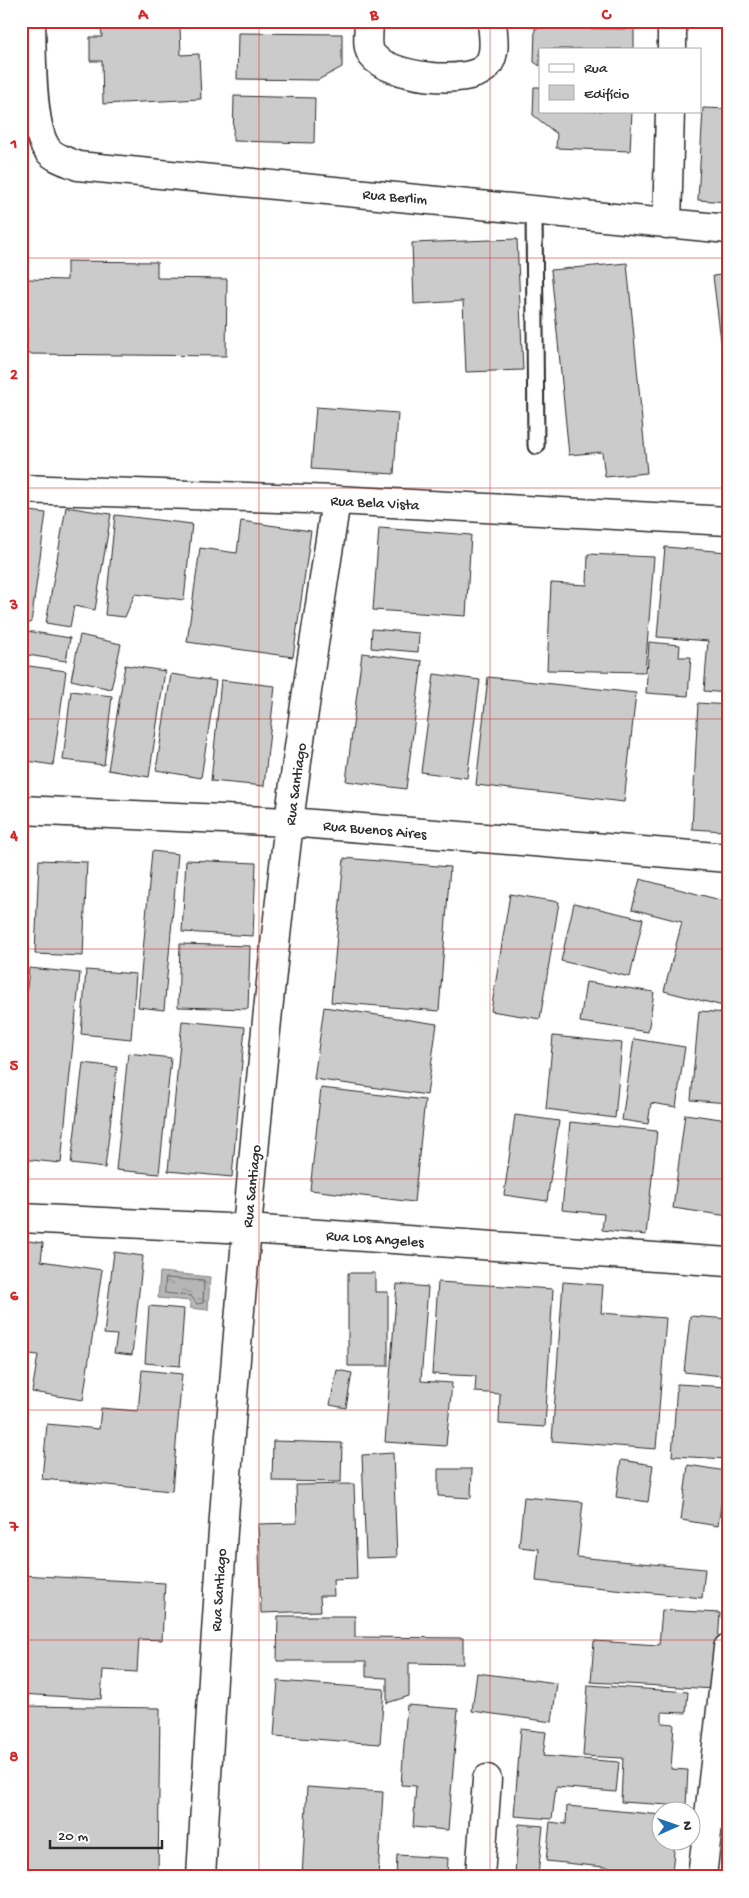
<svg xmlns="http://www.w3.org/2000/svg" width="749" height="1898" font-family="'Gochi Hand',sans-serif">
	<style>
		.water { fill: url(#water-ripples); stroke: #7e7e7e }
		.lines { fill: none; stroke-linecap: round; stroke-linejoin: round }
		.shore { stroke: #636363; stroke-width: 1 }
		.building { fill: #cbcbcb; stroke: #2b2b2b }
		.service-casing { stroke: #2b2b2b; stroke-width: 19 }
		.minor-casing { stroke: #2b2b2b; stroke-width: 31 }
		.service { stroke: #fff; stroke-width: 15 }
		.minor { stroke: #fff; stroke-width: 28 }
		.grid { fill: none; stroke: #d62828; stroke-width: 1; stroke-opacity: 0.55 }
		.labels { text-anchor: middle; stroke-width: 4; stroke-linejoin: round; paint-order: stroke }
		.street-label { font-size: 15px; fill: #2b2b2b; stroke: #fff }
		.neatline { fill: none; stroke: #d62828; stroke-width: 2 }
		.grid-label { font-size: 16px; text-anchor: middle; font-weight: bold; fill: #d62828 }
	</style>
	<defs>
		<pattern id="water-ripples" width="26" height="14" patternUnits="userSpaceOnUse" patternTransform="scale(1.25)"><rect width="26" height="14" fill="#b6b6b6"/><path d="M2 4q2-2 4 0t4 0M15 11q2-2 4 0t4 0" fill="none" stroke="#949494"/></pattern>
	</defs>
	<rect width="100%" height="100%" fill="#fff"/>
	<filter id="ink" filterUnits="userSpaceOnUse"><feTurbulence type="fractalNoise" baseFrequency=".02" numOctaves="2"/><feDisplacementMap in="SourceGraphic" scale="10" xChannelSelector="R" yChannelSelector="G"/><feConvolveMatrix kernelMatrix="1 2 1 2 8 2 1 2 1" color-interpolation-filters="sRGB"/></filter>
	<g filter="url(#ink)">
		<path class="water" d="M160 1272 210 1277 208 1310 190 1308V1301L158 1298Z"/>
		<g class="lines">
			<path class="shore" d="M166 1278 204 1281 203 1303 197 1304 191 1296 165 1293Z"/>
		</g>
		<path class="building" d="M242 21H326L322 24Z
			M170 22 180 27 181 55 199 54 201 99 103 104 102 61H90V37H102L101 25Z
			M535 28 634 29V49H540V66L534 62Z
			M238 33 342 34V67L318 80 237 79Z
			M534 87H540V111H632L630 151 556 148 557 134 533 115Z
			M234 96 315 98 314 143 233 141Z
			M703 108 728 109V202L698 200Z
			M517 239 523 370 466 372 463 301 414 304 412 243Z
			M67 261 157 262V278L227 279 226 356 27 354V279L67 280Z
			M627 263 647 473 605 477 602 452 569 455 551 270Z
			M728 274V397L713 276Z
			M316 407 398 413 394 474 311 469Z
			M66 507 111 514 95 610 74 606 70 627 46 623Z
			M21 510 46 513 31 623 21 622Z
			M115 515 192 524 184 600 135 594 125 617 105 615Z
			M241 521 311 531 293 657 187 642 200 548 237 553Z
			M379 528 471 535 466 616 373 610Z
			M665 547 728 552V693L704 691 708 641 657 637Z
			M588 554 654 557 645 672 547 670 551 583 587 585Z
			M372 629 419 633 418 652 371 648Z
			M21 630 70 638 66 661 21 654Z
			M80 635 121 644 111 689 71 680Z
			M649 642 680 645 679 657H691L688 696 646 693Z
			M362 653 422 661 406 789 346 781Z
			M21 665 66 671 53 765 21 760Z
			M125 665 165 671 149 777 108 770Z
			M171 674 216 681 201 778 156 770Z
			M434 674 480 680 467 778 421 772Z
			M488 677 636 693 624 802 476 785Z
			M221 680 275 686 264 786 211 781Z
			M71 691 112 696 104 765 63 760Z
			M698 703 728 705V782L724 831 692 829Z
			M152 851 178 854 164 1010 138 1007Z
			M344 858 450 867 439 1011 331 1002Z
			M39 860 87 862 83 956 35 954Z
			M186 860 256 863 253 936 182 932Z
			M640 879 728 902V987L723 1006 664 991 682 922 632 909Z
			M510 894 559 902 540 1019 491 1011Z
			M574 903 643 919 630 977 561 961Z
			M180 944 250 946 248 1009 178 1007Z
			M29 968 80 973 61 1163 21 1159V1045Z
			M86 970 136 974 131 1039 81 1034Z
			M586 982 654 992 648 1032 580 1022Z
			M324 1007 437 1024 427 1095 314 1079Z
			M699 1011 728 1013V1103L691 1100Z
			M182 1021 245 1027 232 1177 168 1171Z
			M553 1036 622 1043 615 1118 546 1109Z
			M634 1039 685 1047 676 1107 651 1103 648 1124 622 1120Z
			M128 1053 171 1058 159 1174 116 1170Z
			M83 1063 117 1067 105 1168 71 1164Z
			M321 1088 425 1100 414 1202 310 1190Z
			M685 1114 728 1120V1216L673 1208Z
			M515 1115 559 1121 547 1201 504 1195Z
			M570 1122 657 1131 646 1235 602 1230 604 1214 562 1210Z
			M21 1240 43 1243 41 1261 102 1270 83 1400 32 1392 38 1355 21 1353Z
			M114 1252 143 1256 132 1355 114 1353 117 1335 104 1334Z
			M348 1273H375V1292H388V1366H348Z
			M438 1282 553 1289 545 1427 499 1424 500 1394 475 1392 476 1376 432 1374Z
			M563 1282 603 1285 601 1313 666 1318 656 1449 552 1441Z
			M397 1284 428 1287 421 1381 452 1383 446 1446 385 1442Z
			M149 1306 184 1309 180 1366 145 1363Z
			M690 1316 728 1319 723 1376 684 1372Z
			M21 1362 28 1363 21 1407Z
			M142 1370 182 1374 172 1491 42 1479 47 1424 99 1429 101 1408 138 1411Z
			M337 1370 352 1373 346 1408 330 1405Z
			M677 1384 728 1387V1459L672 1456Z
			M273 1441 342 1443 341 1482 272 1481Z
			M393 1453 397 1557 366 1558 362 1455Z
			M621 1460 653 1465 648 1502 616 1497Z
			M688 1465 726 1471 718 1526 681 1520Z
			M438 1469H472L471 1498 438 1496Z
			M354 1484 357 1579 333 1580 334 1596H320L321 1611 261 1613 258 1524 297 1523 296 1485Z
			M524 1497 583 1502 577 1557 705 1569 702 1598 536 1581 539 1549 519 1547Z
			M21 1575 165 1583 162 1640 139 1639 137 1672 103 1670 101 1699 21 1694Z
			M662 1610 720 1613 715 1689 591 1682 594 1641 659 1645Z
			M278 1616H355V1637L463 1638V1664L409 1663V1696L387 1703V1678L366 1677V1661H277Z
			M477 1673 557 1683 552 1722 472 1711Z
			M278 1681 384 1689 380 1744 274 1736Z
			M588 1685 688 1692 686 1713 662 1712V1723L674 1724 671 1769 688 1770 686 1806 621 1802 623 1758 583 1756Z
			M407 1705 458 1709 448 1830 413 1827 416 1786 401 1785Z
			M21 1706 160 1708 158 1877 21 1875Z
			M521 1729 546 1732 543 1756 619 1762 616 1792 556 1787 552 1819 514 1816Z
			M307 1787 383 1792 378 1877H302Z
			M567 1806 662 1815V1840H675L672 1874 546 1861 550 1822 566 1824Z
			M519 1824 543 1826 538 1876 515 1873Z
			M397 1855 448 1858 447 1877H396Z"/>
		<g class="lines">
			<g class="service-casing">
				<path id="service" d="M534 209 536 446"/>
			</g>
			<g class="minor-casing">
				<path id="minor" d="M31 21C32 50 30 129 48 150 54 158 69 162 78 166L728 229
					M369 21C369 31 366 47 372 55 388 77 469 87 487 66 497 54 493 36 492 21
					M672 49V21
					M667 224 670 111
					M21 489 336 500 728 521
					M21 810 289 822 728 858
					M21 1218 247 1229 728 1262
					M201 1877C221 1525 247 1173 289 823 302 715 320 607 336 500
					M480 1877 487 1779
					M702 1877 728 1648"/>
			</g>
			<use href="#service" class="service"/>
			<use href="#minor" class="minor"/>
		</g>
	</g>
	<path class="grid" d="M259 21V1877M490 21V1877M21 258H728M21 488H728M21 719H728M21 949H728M21 1179H728M21 1410H728M21 1640H728"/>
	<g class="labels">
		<g class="street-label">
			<text transform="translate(395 196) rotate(5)" y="5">Rua Berlim</text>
			<text transform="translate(375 502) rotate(3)" y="5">Rua Bela Vista</text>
			<text transform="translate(295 784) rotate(-82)" y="5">Rua Santiago</text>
			<text transform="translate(375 829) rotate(5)" y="5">Rua Buenos Aires</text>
			<text transform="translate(251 1186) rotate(-84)" y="5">Rua Santiago</text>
			<text transform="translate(375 1238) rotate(4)" y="5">Rua Los Angeles</text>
			<text transform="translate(218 1590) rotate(-86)" y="5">Rua Santiago</text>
		</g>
	</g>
	<rect width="749" height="1898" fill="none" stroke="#fff" stroke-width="55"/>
	<rect x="539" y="48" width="162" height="65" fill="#ffffff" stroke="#aaaaaa"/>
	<rect x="549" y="64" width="25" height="8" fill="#ffffff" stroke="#aaaaaa"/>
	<text x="584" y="72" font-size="15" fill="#2b2b2b">Rua</text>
	<rect x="549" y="85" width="25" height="15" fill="#cbcbcb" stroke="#aaaaaa"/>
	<text x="584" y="98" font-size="15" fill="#2b2b2b">Edifício</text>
	<g transform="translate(676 1826) rotate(88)"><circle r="24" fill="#ffffff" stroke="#aaaaaa"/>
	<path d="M0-4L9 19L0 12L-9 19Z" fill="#1f6fb2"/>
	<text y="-8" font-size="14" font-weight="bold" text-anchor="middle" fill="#2b2b2b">N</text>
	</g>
	<path d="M50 1840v8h112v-8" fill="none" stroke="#2b2b2b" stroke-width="2.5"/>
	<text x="58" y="1840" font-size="15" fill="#2b2b2b" stroke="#ffffff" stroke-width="4" paint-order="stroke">20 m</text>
	<rect x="28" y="28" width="694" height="1842" class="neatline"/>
	<g class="grid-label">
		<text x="143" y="19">A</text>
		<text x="374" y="19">B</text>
		<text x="606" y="19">C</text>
		<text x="14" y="148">1</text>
		<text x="14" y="379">2</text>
		<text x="14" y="609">3</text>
		<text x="14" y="840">4</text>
		<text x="14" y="1070">5</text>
		<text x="14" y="1300">6</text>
		<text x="14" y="1531">7</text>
		<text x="14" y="1761">8</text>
	</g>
</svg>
